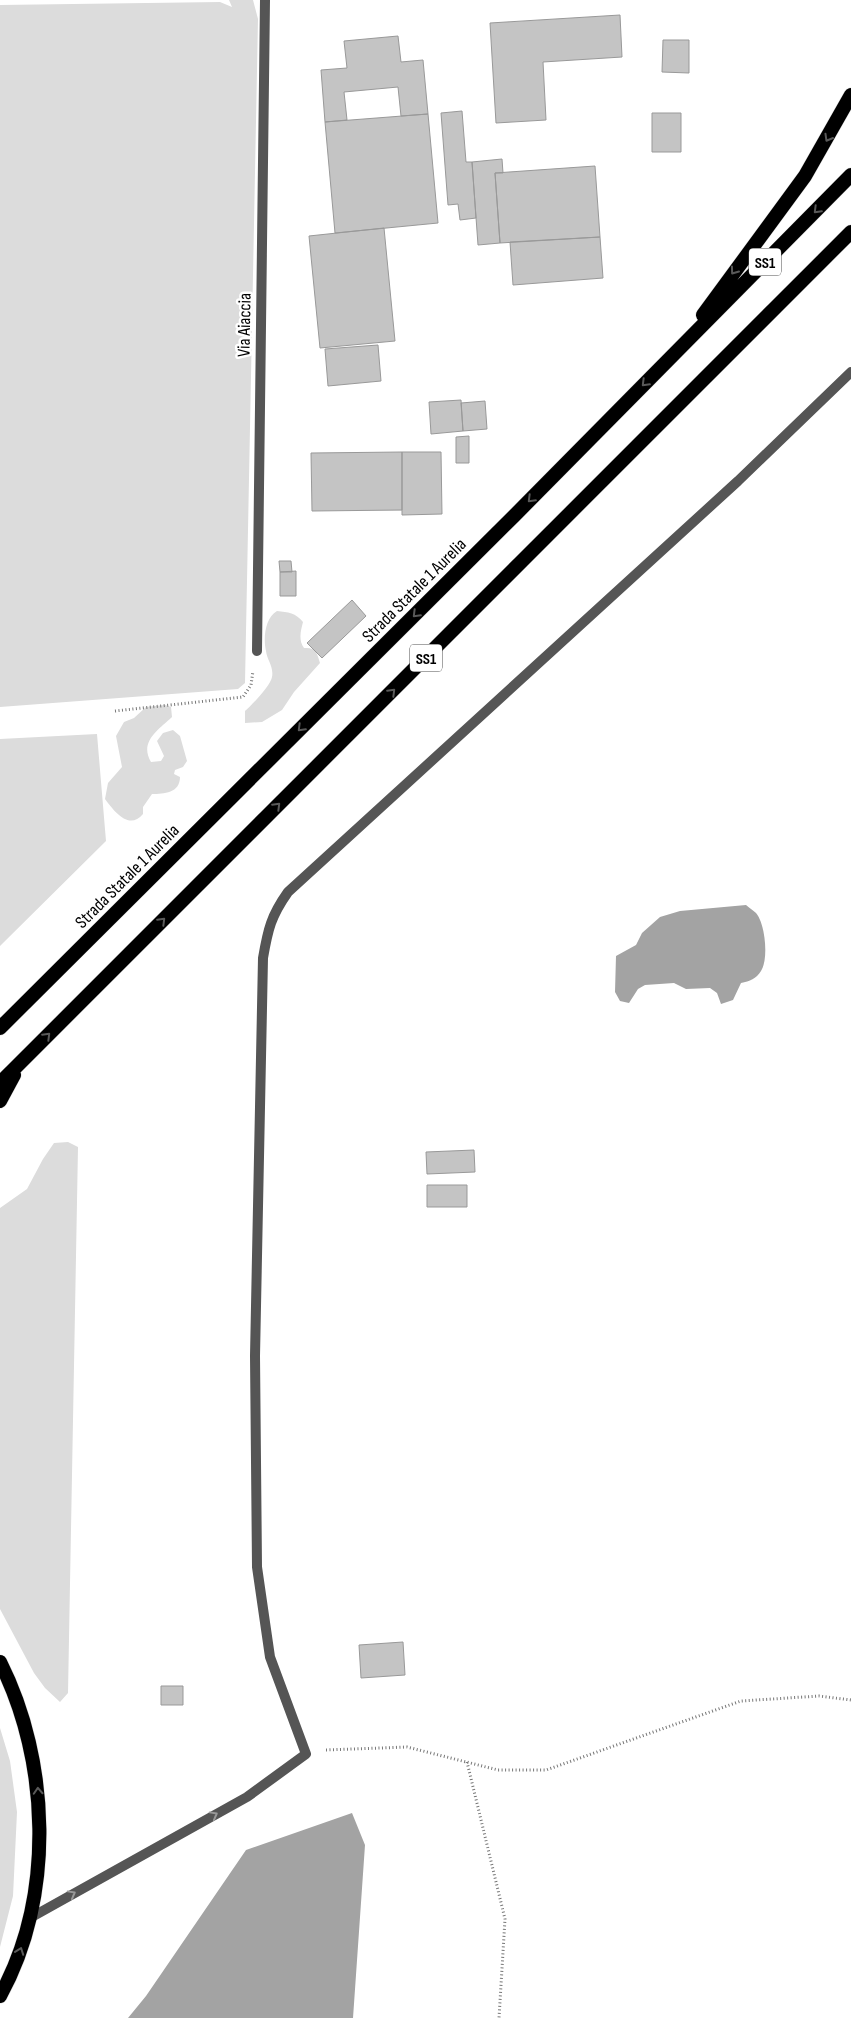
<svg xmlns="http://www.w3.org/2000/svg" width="851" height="2018" font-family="'Sofia Sans Condensed',sans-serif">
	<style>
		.green { fill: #dcdcdc }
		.water { fill: #a3a3a3 }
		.building { fill: #c4c4c4; stroke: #999 }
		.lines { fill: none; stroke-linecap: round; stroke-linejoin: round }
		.trunk-casing { stroke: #dbdbdb; stroke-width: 15 }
		.path { stroke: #777; stroke-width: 3; stroke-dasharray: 1 2.5; stroke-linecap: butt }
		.minor { stroke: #555; stroke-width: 10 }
		.trunk { stroke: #000; stroke-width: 14 }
		.oneway { stroke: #595959 }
		.oneway2 { stroke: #999 }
		.labels { text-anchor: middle; stroke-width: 5; stroke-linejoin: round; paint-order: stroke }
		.shield { fill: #fff; stroke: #4c4c4c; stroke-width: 1 }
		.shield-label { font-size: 16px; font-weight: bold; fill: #000 }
		.street-label { font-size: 18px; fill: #000; stroke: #fff }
	</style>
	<rect width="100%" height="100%" fill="#fff"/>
	<path class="green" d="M229 0H253L258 19 245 683 238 689 0 707V5L220 2 232 7Z
		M277 611C288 612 296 613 303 622 301 630 298 640 304 648 316 647 317 653 320 663L294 692 282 710 262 722 245 723V711C252 705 271 685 272 677 274 667 267 660 266 651 263 638 265 618 277 611Z
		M165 705 171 707 172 717C158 730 139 742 151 762L161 761 164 756 157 741 163 733 173 730 180 736 187 761 183 767 175 770 174 774 180 777C180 793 164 794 152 794L143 807V814C129 831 114 811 105 799L108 783 122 767 116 736 124 722 134 718 146 707Z
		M97 734 106 841 0 946V739Z
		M68 1142 78 1147 68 1693 60 1702 45 1688 34 1673 0 1609V1208L27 1189 43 1159 54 1143Z
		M0 1728 10 1761 17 1812 13 1896 0 1947Z"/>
	<path class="water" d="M746 905C749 908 753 910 756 913 765 923 769 959 761 971 756 979 750 981 741 983L733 1000 721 1004 717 993 710 988 686 989 674 983 645 985 638 989 629 1003 620 1001 615 992 616 956 636 945 642 933 660 917 680 911Z
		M352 1813 365 1845 353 2018H128L146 1996 246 1850Z"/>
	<path class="building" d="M620 15 622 57 543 62 546 120 496 123 490 23Z
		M398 36 401 62 423 60 428 114 401 116 398 87 344 92 347 120 325 122 321 70 347 68 344 41Z
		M663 40H689V73L662 72Z
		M462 111 466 162H472L476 218 460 220 458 204 448 205 441 113Z
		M652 113H681V152H652Z
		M428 114 438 223 335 233 325 122Z
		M502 159 503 173H495L500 243 478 245 472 162Z
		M595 166 600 237 500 243 495 173Z
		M384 228 395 341 320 348 309 236Z
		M600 237 603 278 513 285 510 242Z
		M378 345 381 381 328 386 325 349Z
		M461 400 463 431 431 434 429 402Z
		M485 401 487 429 463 431 461 403Z
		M469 436V463H456V437Z
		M402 452V510L312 511 311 453Z
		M402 452H441L442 514 402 515Z
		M279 561H291L292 572H280Z
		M296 571V596H280V572Z
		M352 600 366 616 322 658 307 643Z
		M474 1150 475 1172 427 1174 426 1152Z
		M427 1185H467V1207H427Z
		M403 1642 405 1675 361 1678 359 1645Z
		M161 1686H183V1705H161Z"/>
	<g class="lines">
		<g class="trunk-casing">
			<path id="trunk" d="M703 315 805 176 851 95
				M0 1028 514 516 851 175
				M0 1083 851 232
				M0 1101 14 1075
				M0 1662C50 1761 55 1897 0 1996"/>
		</g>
		<path class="path" d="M115 711 243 697 251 685 253 671
			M326 1750 407 1747 498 1770H546L741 1701 819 1696 851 1700
			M467 1762 505 1919 499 2018"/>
		<path class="minor" d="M257 651 265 0
			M30 1918 247 1797 306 1754 270 1657 257 1567 255 1356 263 958C268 929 271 916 288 892L738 481 851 372"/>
		<use href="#trunk" class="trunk"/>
	</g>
	<defs><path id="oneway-chevron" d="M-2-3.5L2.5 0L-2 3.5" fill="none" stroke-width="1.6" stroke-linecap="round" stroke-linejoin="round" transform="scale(1.25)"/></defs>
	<g class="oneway">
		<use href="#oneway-chevron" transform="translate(828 138) rotate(120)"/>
		<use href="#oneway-chevron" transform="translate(817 210) rotate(135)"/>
		<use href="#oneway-chevron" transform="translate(734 271) rotate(126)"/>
		<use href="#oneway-chevron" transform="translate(645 383) rotate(135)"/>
		<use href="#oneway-chevron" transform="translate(531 499) rotate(135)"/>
		<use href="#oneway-chevron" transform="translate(416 614) rotate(135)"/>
		<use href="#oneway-chevron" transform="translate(392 692) rotate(-45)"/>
		<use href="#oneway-chevron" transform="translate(301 728) rotate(135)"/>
		<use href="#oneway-chevron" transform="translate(277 806) rotate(-45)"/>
		<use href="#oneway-chevron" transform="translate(162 921) rotate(-45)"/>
		<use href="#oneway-chevron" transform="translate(47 1036) rotate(-45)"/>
		<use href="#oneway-chevron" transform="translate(38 1791) rotate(-93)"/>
		<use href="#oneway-chevron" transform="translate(20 1951) rotate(-70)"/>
	</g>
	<g class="oneway2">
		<use href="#oneway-chevron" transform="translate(214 1815) rotate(-29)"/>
		<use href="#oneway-chevron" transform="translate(72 1894) rotate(-29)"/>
	</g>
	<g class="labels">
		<g class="shield">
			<rect x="749" y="248.5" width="32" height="27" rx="4"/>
			<rect x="410" y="644.5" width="32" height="27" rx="4"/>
		</g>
		<g class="shield-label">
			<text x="765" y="268">SS1</text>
			<text x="426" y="664">SS1</text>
		</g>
		<g class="street-label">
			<text transform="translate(244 325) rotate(-89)" y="6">Via Aiaccia</text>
			<text transform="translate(414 590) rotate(-45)" y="6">Strada Statale 1 Aurelia</text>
			<text transform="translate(127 876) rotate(-45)" y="6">Strada Statale 1 Aurelia</text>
		</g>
	</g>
</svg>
